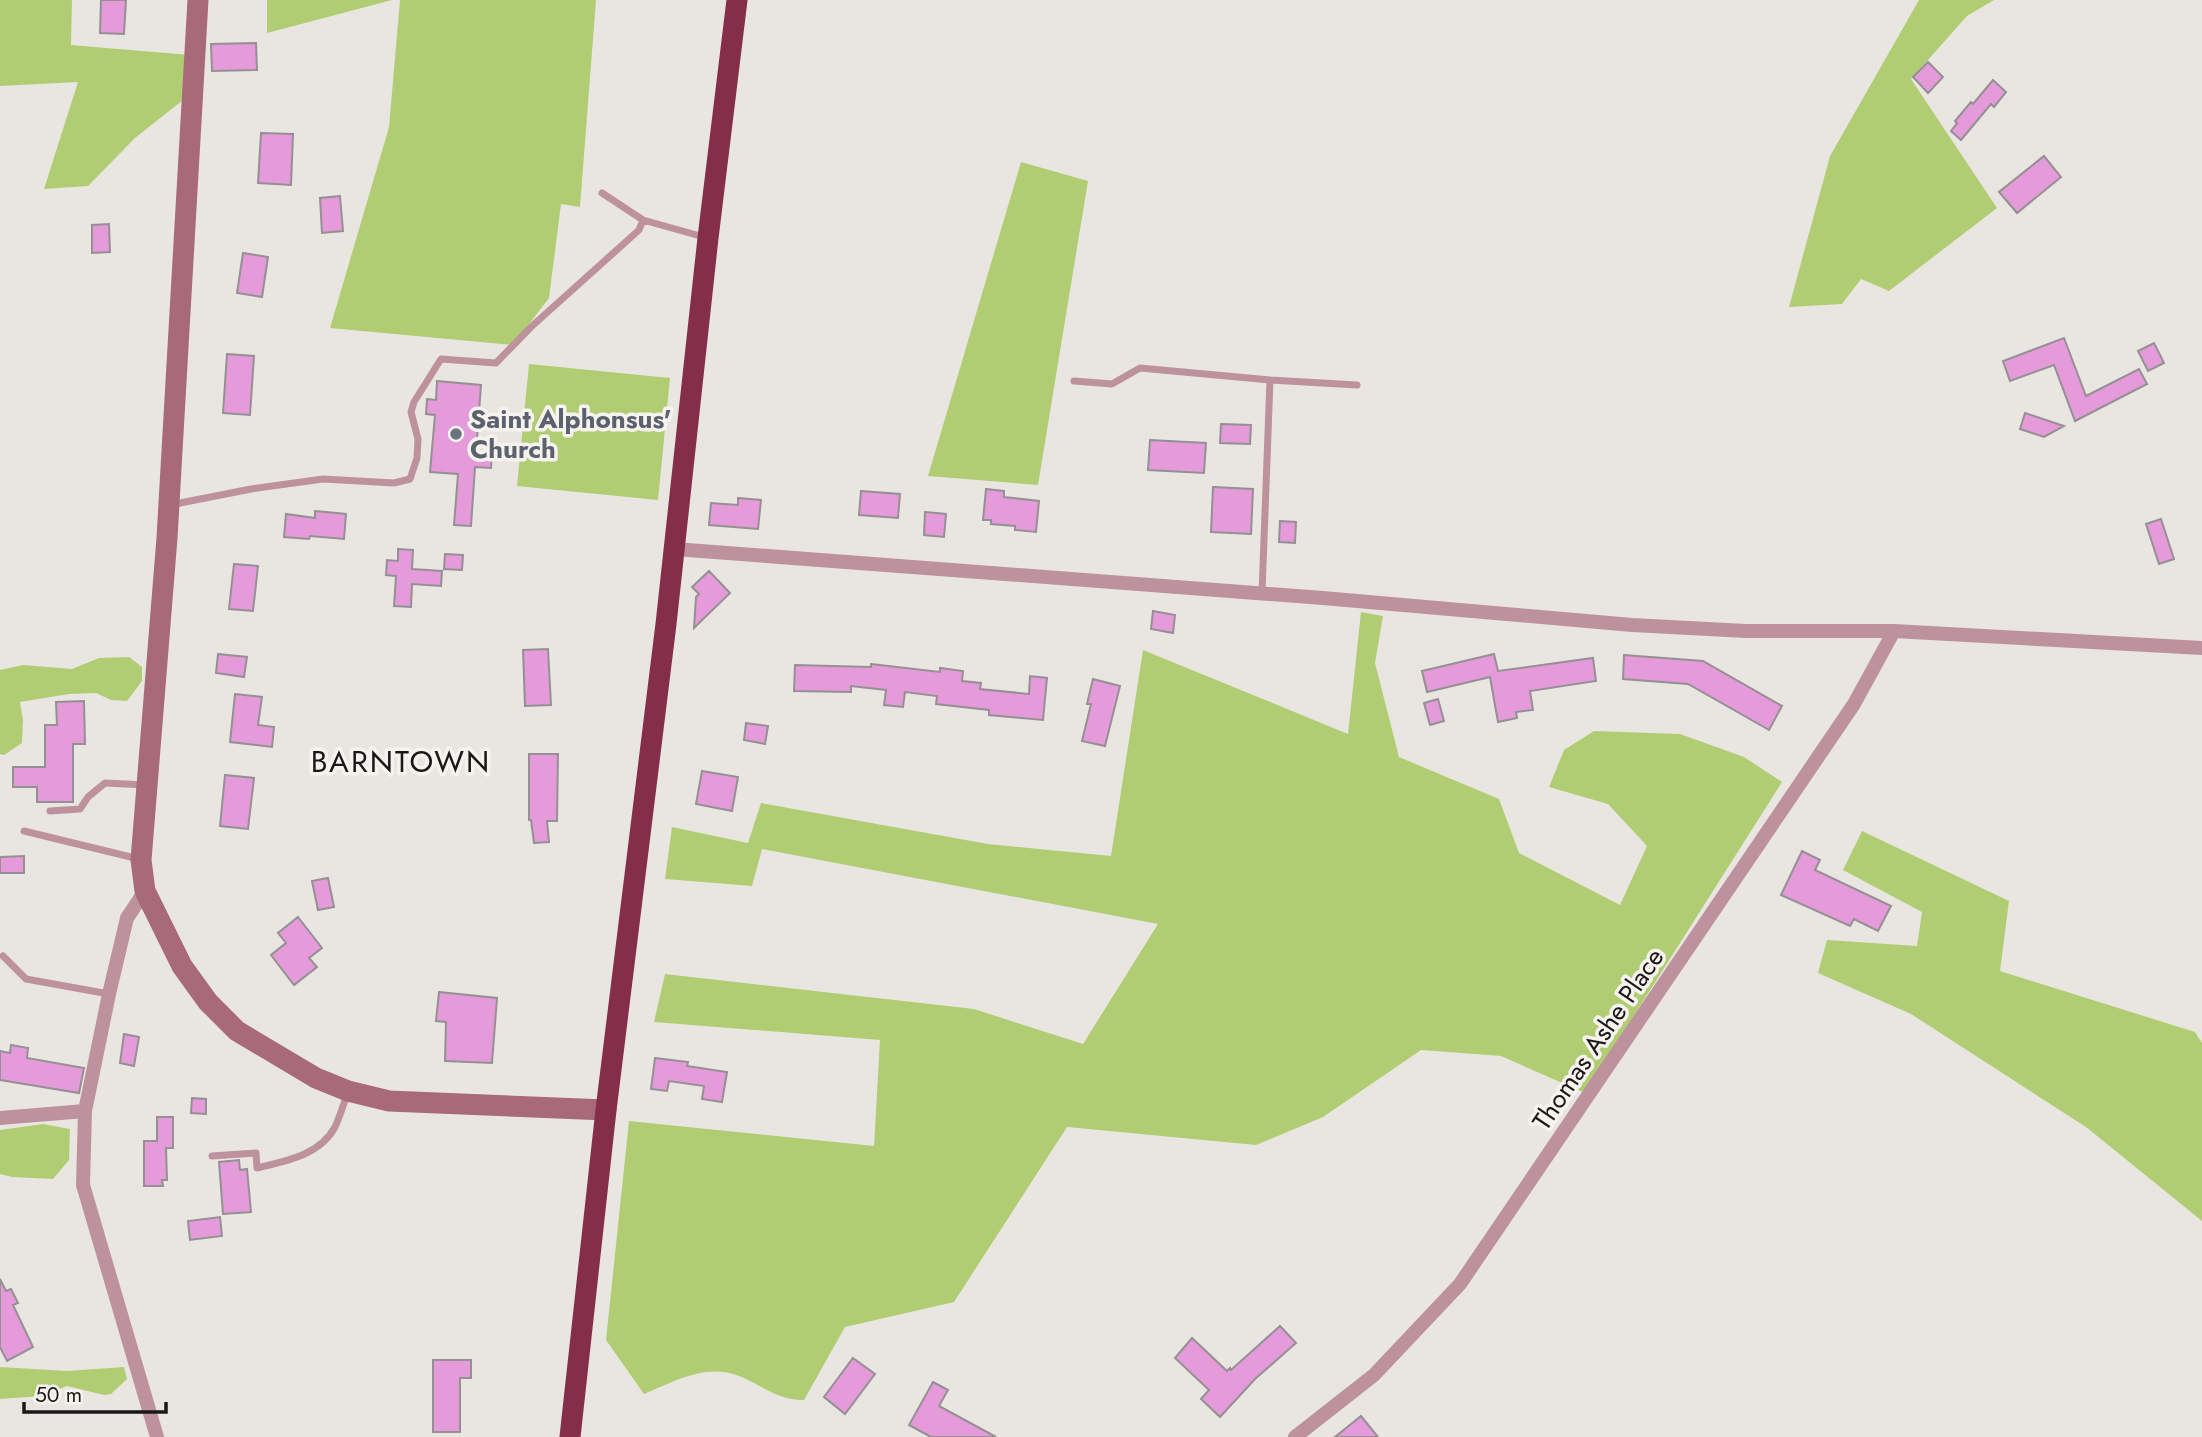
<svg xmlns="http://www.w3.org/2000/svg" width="2202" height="1437" font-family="Jost,sans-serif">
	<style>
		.green { fill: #b1cd73 }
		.building { fill: #e59ada; stroke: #949093; stroke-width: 2 }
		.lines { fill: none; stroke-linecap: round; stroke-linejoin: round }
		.lane { stroke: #be929c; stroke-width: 7 }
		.street { stroke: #be929c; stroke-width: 14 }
		.secondary { stroke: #a86978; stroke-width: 21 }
		.highway { stroke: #852e49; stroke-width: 21 }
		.worship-dot { fill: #6b7280; stroke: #f6f3ef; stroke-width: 2.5 }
		.labels { text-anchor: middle; stroke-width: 7; stroke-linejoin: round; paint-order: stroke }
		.worship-label { font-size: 26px; font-weight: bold; fill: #5b616d; stroke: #f6f3ef; text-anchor: start }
		.street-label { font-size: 26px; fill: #191817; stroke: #f6f3ef }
		.quarter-label { font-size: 30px; letter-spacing: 2px; fill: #191817; stroke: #f6f3ef }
	</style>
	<rect width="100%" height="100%" fill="#e9e6e2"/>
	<path class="green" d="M0 0H72L71 45 190 55 183 100 135 138 88 186 44 189 78 82 0 86Z
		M267 0H392L267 33Z
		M400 0H596L580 207 561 204 549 298 513 345 330 328 389 127Z
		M1919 0H1994L1967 16 1911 79 1997 208 1889 291 1861 279 1842 304 1789 307 1830 156Z
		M1021 162 1088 181 1038 485 928 476Z
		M529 364 670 378 658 500 517 486Z
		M1361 612 1383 616 1375 663 1399 757 1499 799 1519 853 1620 905 1647 846 1608 804 1549 787 1564 750 1594 731 1680 734 1744 757 1782 782 1585 1093 1501 1056 1421 1050 1323 1117 1256 1145 1067 1127 954 1302 845 1327 804 1400C773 1400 760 1382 733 1374 702 1365 671 1383 644 1394L606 1340 629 1121 874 1146 880 1040 654 1022 665 974 974 1009 1083 1044 1158 924 762 849 752 886 665 879 672 827 748 843 761 803 988 844 1111 856 1143 650 1348 734Z
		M129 657 142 667V681L127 701 111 700 96 693 69 694 20 702 23 720 22 743 4 755 0 754V670L23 665 72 669 99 658Z
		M1862 831 2009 901 2000 971 2195 1032 2202 1043V1221L2086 1127 1911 1014 1818 973 1827 940 1917 946 1922 912 1843 870Z
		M43 1124 70 1129 69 1160 53 1179 12 1177 0 1174V1130Z
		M0 1367 67 1371 124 1367 127 1379 111 1394 104 1395 67 1386 42 1396 0 1399Z"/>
	<path class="building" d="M101 0H126L124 34 100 33Z
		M256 43 257 70 212 71 211 44Z
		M1928 62 1943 77 1928 93 1913 77Z
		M1993 80 2006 92 1994 107 1991 104 1961 140 1951 131 1957 123 1955 121 1971 102 1973 104Z
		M261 133 293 134 291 185 258 183Z
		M2044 156 2061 177 2017 213 1999 192Z
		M340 196 343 231 322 233 320 198Z
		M109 224 110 252 92 253V225Z
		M243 253 268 257 262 297 237 293Z
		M2064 338 2086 396 2139 369 2147 384 2075 421 2054 365 2010 381 2003 361Z
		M2154 343 2164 363 2148 371 2138 351Z
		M227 354 254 356 250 415 223 413Z
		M437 381 481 385 476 453 492 454 491 468 475 467 471 526 454 525 458 474 430 472 435 415 426 414 427 399 436 400Z
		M2025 413 2064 426 2044 437 2020 429Z
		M1221 424 1251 425 1250 444 1220 443Z
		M1150 440 1206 443 1204 473 1148 470Z
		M1213 487 1253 489 1251 534 1211 532Z
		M986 489 1004 491V497L1039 501 1036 532 1015 530V526L991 524V520H983Z
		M861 491 900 494 898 518 859 515Z
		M738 498 761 500 758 529 709 525 711 503 738 505Z
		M315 511 346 514 344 539 310 536 309 539 284 537 286 514 315 518Z
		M925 512 946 514 944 537 924 535Z
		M2161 519 2174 559 2159 564 2146 524Z
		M1280 521 1296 522 1295 543 1279 542Z
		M398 549 413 550 412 569 442 571 441 586 412 584 411 607 394 606 396 576 386 575 387 560 398 561Z
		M445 554 463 555 462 570 444 569Z
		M234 564 258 566 253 611 229 609Z
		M709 571 730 593 694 628 696 597 699 594 692 587Z
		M1153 611 1175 615 1173 633 1151 629Z
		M548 649 551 705 525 706 523 650Z
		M218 654 247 657 244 677 216 673Z
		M1494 654 1498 671 1593 658 1596 681 1530 691 1533 710 1516 712 1517 718 1498 722 1490 677 1427 692 1422 671Z
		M1624 655 1703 661 1782 706 1769 730 1688 684 1623 679Z
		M871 664 940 672V668L963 671 962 681 981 683 980 689 1029 694 1030 676 1047 678 1043 720 989 715V710L936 704 937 696 905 692 903 707 884 705 886 690 851 686V692L794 691 795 665 871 667Z
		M1093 679 1120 686 1105 746 1082 741 1091 704H1087Z
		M235 694 262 697 258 725 274 727 272 747 230 742Z
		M1438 699 1444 721 1430 725 1424 703Z
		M84 701 85 744H73V802H37V787H13V767H45V725H57L56 702Z
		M746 723 768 726 765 744 744 740Z
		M529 754H558L557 821H547L549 842 534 843 531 820H529Z
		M702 771 738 777 732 811 696 804Z
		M225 775 254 778 248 829 220 826Z
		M1802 851 1820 860 1815 870 1891 906 1878 931 1854 919 1850 926 1781 895Z
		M24 856V873H0V857Z
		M328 878 334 907 318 910 312 881Z
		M298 917 322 948 309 958 317 967 294 985 271 955 286 943 278 933Z
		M439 992 497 998 492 1063 445 1061 446 1022 436 1021Z
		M124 1034 139 1037 134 1066 120 1063Z
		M11 1045 28 1048 27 1058 84 1068 79 1093 0 1080V1051L10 1053Z
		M655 1058 688 1062 687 1066 727 1072 722 1102 702 1099 704 1086 669 1081 667 1091 651 1089Z
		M192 1098 206 1099V1114L191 1113Z
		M157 1117H173V1148H166L167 1180H162L163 1186H144V1141H157Z
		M239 1160 240 1170 247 1169 251 1212 223 1214 219 1162Z
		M220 1217 222 1236 190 1240 188 1221Z
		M0 1279 6 1291 11 1289 18 1303 13 1305 33 1347 7 1361 0 1347Z
		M1280 1326 1296 1343 1255 1379 1220 1417 1201 1399 1209 1390 1175 1358 1192 1338 1227 1371 1230 1368 1231 1370Z
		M853 1358 875 1374 845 1414 824 1397Z
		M433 1360H471V1378H460V1432H433Z
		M933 1382 948 1390 939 1406 996 1437H931L909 1425Z
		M1361 1416 1378 1437H1335Z"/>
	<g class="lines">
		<path class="lane" d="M602 193 643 220
			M1074 381 1112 384 1140 368 1270 380 1357 385
			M170 505 251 489 323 479 394 483 410 479 417 458 418 439 411 412 414 402 441 359 496 363 531 327 639 230 643 220 704 237
			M1262 593 1270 380
			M50 811 80 809 88 797 105 783 146 785
			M24 831 139 859
			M3 956 26 979 109 994
			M212 1156 256 1153 257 1168C286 1161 320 1155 335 1127 340 1117 343 1105 347 1095"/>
		<path class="street" d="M674 549 1323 598 1632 625 1746 631H1894L2202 648
			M145 891 127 918 109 994 85 1111 83 1185 157 1437
			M0 1118 85 1111
			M1295 1437 1374 1375 1460 1284 1854 704 1894 631"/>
		<path class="secondary" d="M198 0 167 538 141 860 145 891 182 966 208 1002 237 1031 316 1078 348 1091 389 1101 606 1110"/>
		<path class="highway" d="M570 1437 606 1110 666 624 708 238 737 0"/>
	</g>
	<circle class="worship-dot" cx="456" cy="434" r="7"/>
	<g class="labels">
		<g class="worship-label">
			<text x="470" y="428">Saint Alphonsus'<tspan x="470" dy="30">Church</tspan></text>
		</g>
		<g class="street-label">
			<text transform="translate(1598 1039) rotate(-56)" y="9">Thomas Ashe Place</text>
		</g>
		<g class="quarter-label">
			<text x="401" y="772">BARNTOWN</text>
		</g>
	</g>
	<path d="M24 1402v10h142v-10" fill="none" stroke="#191817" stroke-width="3.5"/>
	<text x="35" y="1402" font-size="21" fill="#191817" stroke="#f6f3ef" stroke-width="5" paint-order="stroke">50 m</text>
</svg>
